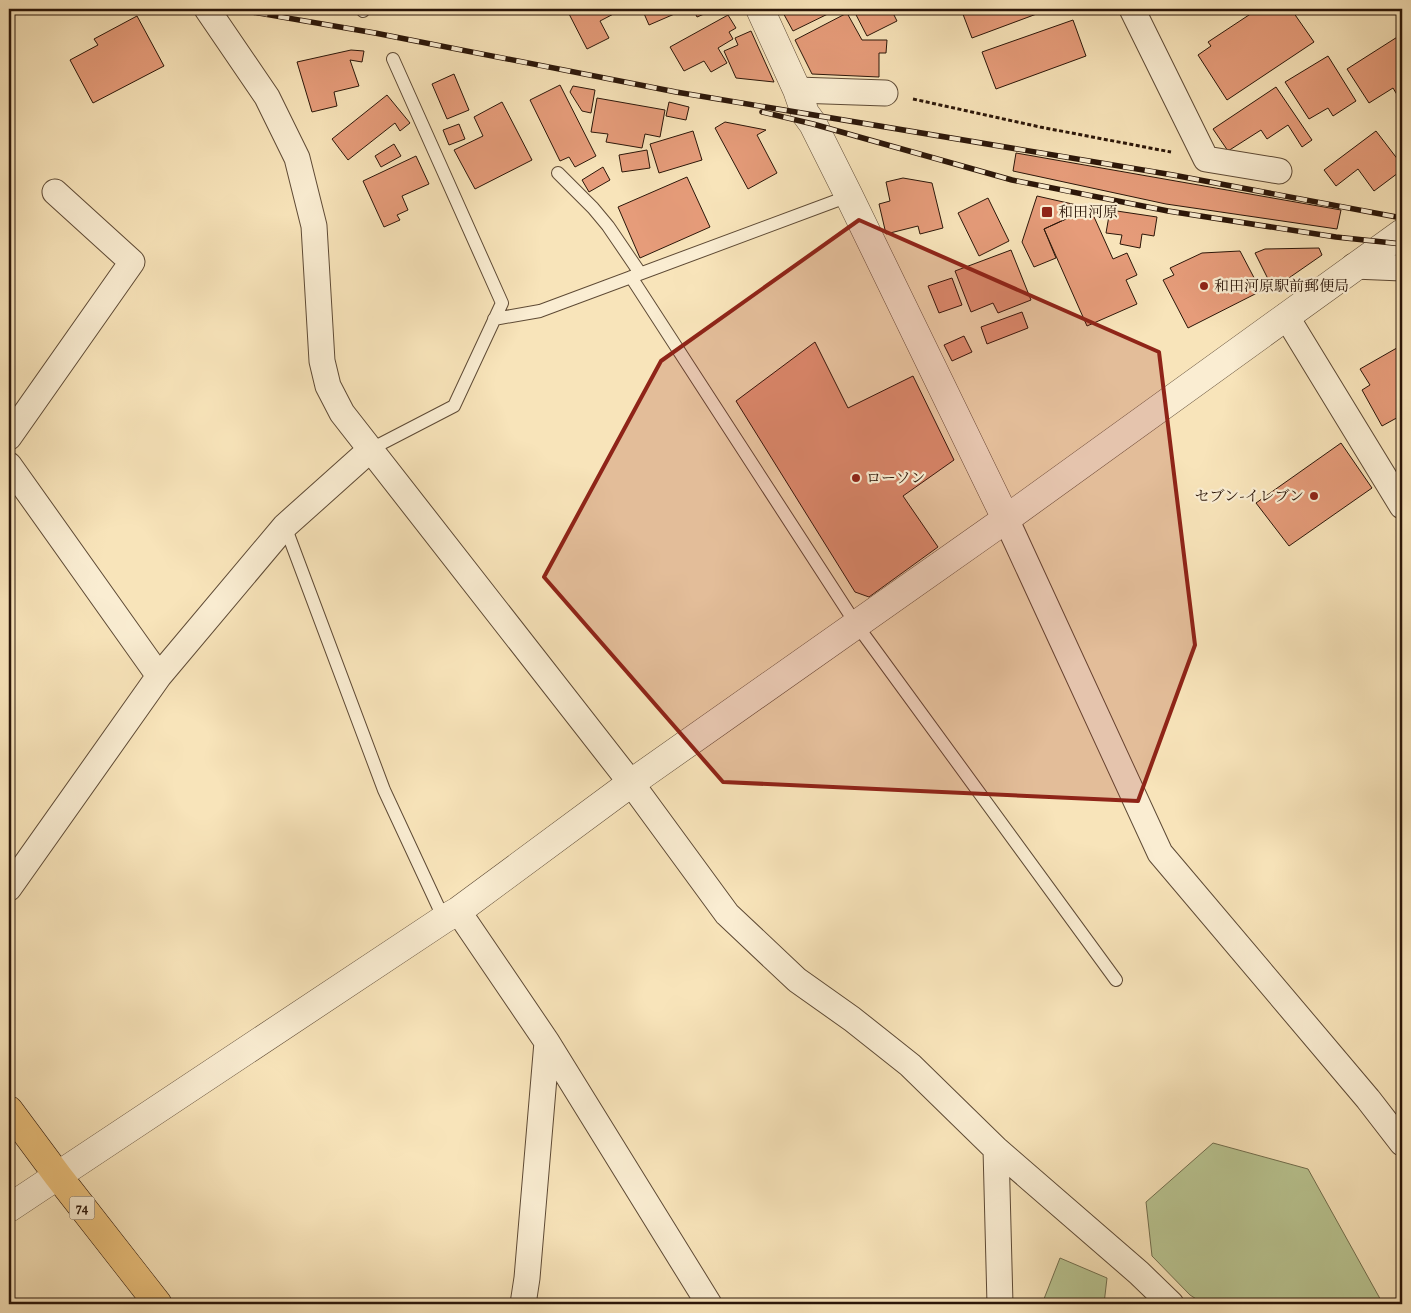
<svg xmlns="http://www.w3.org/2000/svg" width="1411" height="1313" font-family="Alegreya,'Noto Serif JP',serif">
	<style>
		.green { fill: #b9c592; stroke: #726e4e }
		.building { fill: #e69c7a; stroke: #2b1609 }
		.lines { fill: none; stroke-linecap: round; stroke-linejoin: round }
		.service-casing { stroke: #5e4a35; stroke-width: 14 }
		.minor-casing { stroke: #5e4a35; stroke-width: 27 }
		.tertiary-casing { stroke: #5e4a35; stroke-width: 29 }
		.primary-casing { stroke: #2b1609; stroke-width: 29 }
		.path { stroke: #2b1609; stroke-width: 3; stroke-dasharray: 4 2.5; stroke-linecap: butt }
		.service { stroke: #faedd2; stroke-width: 12 }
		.minor { stroke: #faedd2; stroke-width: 25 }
		.tertiary { stroke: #faedd2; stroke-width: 28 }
		.primary { stroke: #ecc27d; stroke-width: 28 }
		.rail-casing { stroke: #2b1609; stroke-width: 5.5 }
		.rail { stroke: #faedd2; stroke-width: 4; stroke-dasharray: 11; stroke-linecap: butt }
		.marked { fill: #8f2418; fill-opacity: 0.2; stroke: #8f2418; stroke-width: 4; stroke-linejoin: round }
		.poi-dot { fill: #8f2418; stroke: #faedd2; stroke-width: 2 }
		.labels { text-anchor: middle; stroke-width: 4.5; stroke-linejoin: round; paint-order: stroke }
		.shield { fill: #faedd2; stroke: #695645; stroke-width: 1 }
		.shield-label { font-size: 14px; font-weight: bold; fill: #2b1609 }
		.poi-label { font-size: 15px; fill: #2b1609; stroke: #faedd2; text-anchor: start }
	</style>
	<rect width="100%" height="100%" fill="#f8e4ba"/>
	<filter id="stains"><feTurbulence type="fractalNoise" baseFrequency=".004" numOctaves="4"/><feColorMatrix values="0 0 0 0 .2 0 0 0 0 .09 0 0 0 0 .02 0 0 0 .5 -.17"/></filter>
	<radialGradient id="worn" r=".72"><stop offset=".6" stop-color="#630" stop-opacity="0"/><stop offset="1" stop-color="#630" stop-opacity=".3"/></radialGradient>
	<path class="green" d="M1213 1143 1308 1169 1383 1304H1204L1190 1295 1152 1256 1146 1202Z
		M1060 1258 1107 1278 1104 1304H1042Z"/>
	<path class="building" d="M571 9H623L600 21 609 38 587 49 567 10Z
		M642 9H686L649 25Z
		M693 9H716L697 17Z
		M781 9H838L793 31Z
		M853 9H891L897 21 867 36Z
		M961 9H1050L972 38Z
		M1258 9H1291L1314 42 1227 100 1198 55 1211 46 1208 42Z
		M847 13 862 40H887L886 53H879V77L812 74 795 40Z
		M728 15 736 28 729 32 733 39 718 48 727 63 711 72 704 61 684 71 670 47Z
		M137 16 164 66 93 103 70 60 98 45 94 39Z
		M1073 20 1086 56 996 89 982 52Z
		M751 31 774 82 736 78 724 51 738 45 735 38Z
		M1402 34V96L1399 98 1393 88 1369 103 1347 69Z
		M351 50 364 51 362 62 350 60 359 86 334 92 337 106 312 112 297 62Z
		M1328 56 1356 101 1333 116 1328 108 1309 119 1285 82Z
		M454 74 469 110 447 119 432 84Z
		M560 85 596 156 575 167 569 157 560 161 530 100Z
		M573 86 595 90 591 113 582 111 570 92Z
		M1276 87 1312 140 1302 147 1288 125 1267 139 1261 130 1228 151 1213 129Z
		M387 95 410 123 400 131 395 123 348 160 332 139Z
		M597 98 665 110 660 137 645 134 642 148 606 142 608 134 591 132Z
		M502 102 532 160 475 189 454 150 483 136 474 117Z
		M669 102 689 107 686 120 666 116Z
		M725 122 766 130 757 135 777 173 748 189 715 128Z
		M459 124 465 139 449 145 443 130Z
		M693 131 702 160 659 173 650 144Z
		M1376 131 1402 165V170L1374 191 1358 169 1336 186 1324 170Z
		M394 144 401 156 381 167 375 156Z
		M647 150 650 168 622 172 619 155Z
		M1016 153 1341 210 1337 229 1166 204 1013 171Z
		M416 156 429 184 402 196 408 210 397 215 400 220 384 227 363 181Z
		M603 167 610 180 589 192 582 180Z
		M687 177 710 227 640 258 618 207Z
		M903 178 932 183 943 228 920 234 918 226 886 234 879 204 890 201 886 182Z
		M1037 196 1090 208 1044 229 1056 258 1034 267 1022 242Z
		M988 198 1009 241 979 256 958 213Z
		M1090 208 1113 259 1127 253 1137 275 1126 280 1137 304 1087 326 1044 229Z
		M1110 210 1157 217 1154 236 1142 234 1140 248 1120 244 1122 235 1106 233Z
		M1319 248 1322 255 1273 289 1255 253 1265 249Z
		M1011 250 1031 300 998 313 993 303 971 312 955 271Z
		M1240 251 1261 291 1188 328 1163 280 1174 275 1170 268 1202 253Z
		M952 278 962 305 939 313 928 286Z
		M1022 312 1028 328 987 344 981 327Z
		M964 336 972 352 952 361 944 345Z
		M815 342 848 408 913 376 954 460 903 496 938 547 869 597 855 592 736 401Z
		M1402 345V415L1382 426 1362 390 1370 385 1360 369Z
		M1341 443 1372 488 1289 546 1256 503Z"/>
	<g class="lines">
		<g class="service-casing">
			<path id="service" d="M362 9 363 11
				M558 173 593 208 608 226 640 273
				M631 277 856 624 1116 980
				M494 319 540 311 849 196
				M371 449 454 406 502 303 393 59
				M285 526 384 790 444 919"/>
		</g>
		<g class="minor-casing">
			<path id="minor" d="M207 9 267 97 297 158 314 226 322 361 328 386 342 413 631 783 727 914 797 980 852 1019 910 1065 996 1149 1139 1273 1171 1304
				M1132 9 1206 159 1279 171
				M797 90 885 93
				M1354 266 1402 268
				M1286 316 1402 506
				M9 437 132 262 55 192
				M9 465 159 676
				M1006 519 1160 853 1368 1099 1402 1143
				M9 888 159 676 285 526 371 449
				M458 911 547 1042 709 1304
				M996 1149 1000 1304
				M523 1304 527 1278 547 1042"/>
		</g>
		<g class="tertiary-casing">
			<path id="tertiary" d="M760 9 797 90 805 113 813 124 849 196 1006 519
				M9 1208 444 919 458 911 627 786 1006 519 1402 233"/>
		</g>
		<g class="primary-casing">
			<path id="primary" d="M9 1110 58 1176 158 1304"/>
		</g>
		<path class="path" d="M913 99 1040 127 1171 152"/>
		<use href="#service" class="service"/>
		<use href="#minor" class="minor"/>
		<use href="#tertiary" class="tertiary"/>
		<use href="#primary" class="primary"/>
		<g class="rail-casing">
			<path id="rail" d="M235 9 375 33 676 92 1173 175 1402 218
				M762 112 813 124 1012 180 1168 211 1336 237 1402 244"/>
		</g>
		<use href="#rail" class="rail"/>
	</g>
	<path class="marked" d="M859 220 1159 352 1195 645 1138 801 723 782 544 577 661 361Z"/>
	<g class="poi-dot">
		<rect x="1041" y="206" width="12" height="12" rx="2.5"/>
		<circle cx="1204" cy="286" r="5"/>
		<circle cx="856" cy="478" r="5"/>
		<circle cx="1314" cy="496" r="5"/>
	</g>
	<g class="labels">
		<rect class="shield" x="69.5" y="1196.5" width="25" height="23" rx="4"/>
		<g class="shield-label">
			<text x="82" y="1213">74</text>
		</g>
		<g class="poi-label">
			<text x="1058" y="217">和田河原</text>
			<text x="1214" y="291">和田河原駅前郵便局</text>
			<text x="866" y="483">ローソン</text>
			<text x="1304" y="501" text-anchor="end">セブン-イレブン</text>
		</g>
	</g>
	<rect width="1411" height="1313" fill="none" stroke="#f8e4ba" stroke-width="30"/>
	<rect x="10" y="10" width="1391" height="1293" fill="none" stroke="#2b1609" stroke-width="2.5"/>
	<rect x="15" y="15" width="1381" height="1283" fill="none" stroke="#2b1609"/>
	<rect width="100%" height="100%" filter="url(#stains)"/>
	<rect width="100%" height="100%" fill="url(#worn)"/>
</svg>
